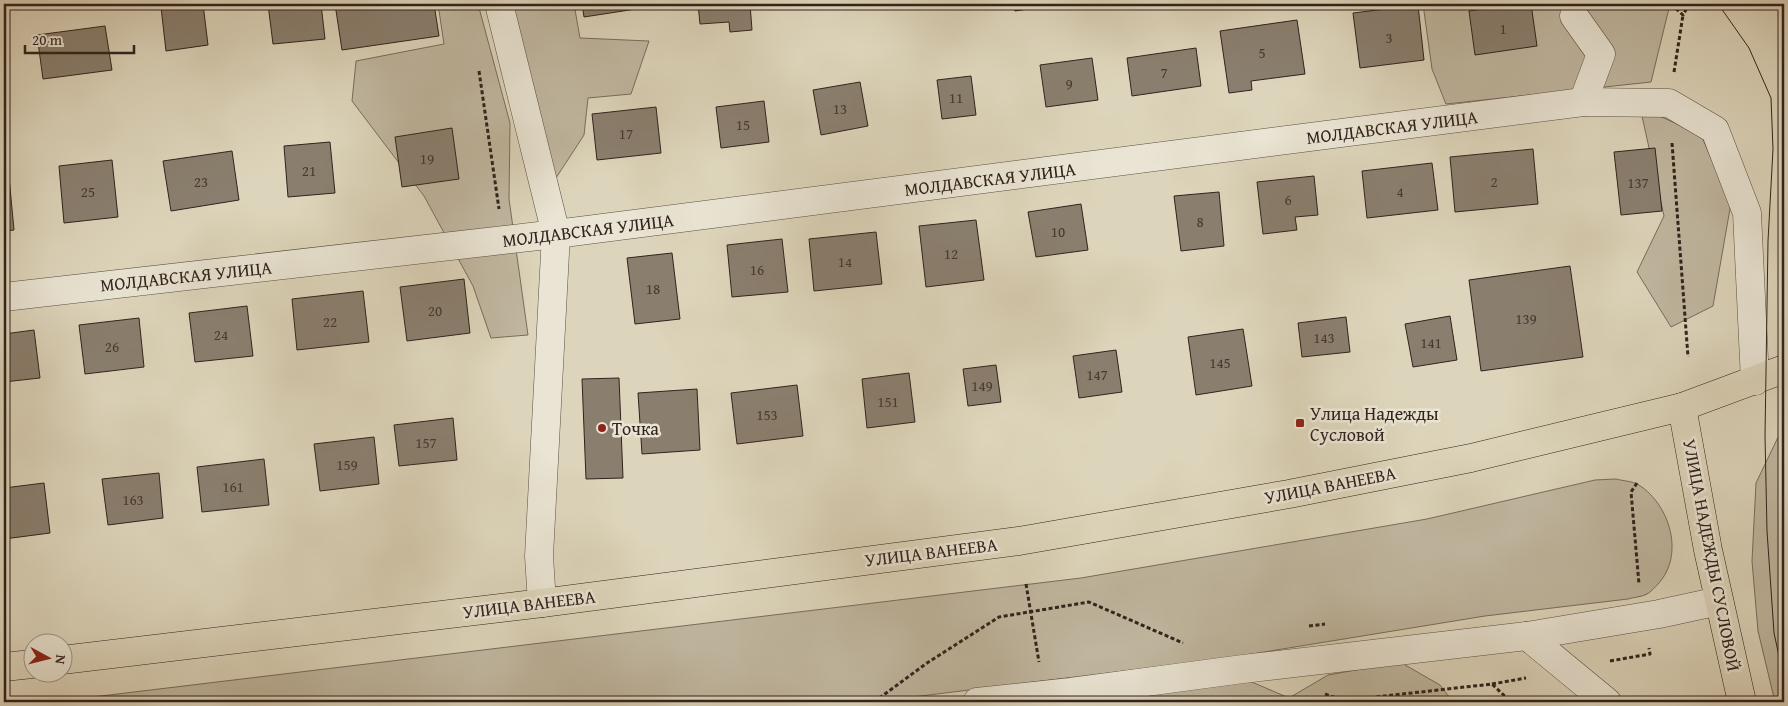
<svg xmlns="http://www.w3.org/2000/svg" width="1788" height="706" viewBox="0 0 1788 706" font-family="'Gentium Book Plus',serif">
	<style>
		.green { fill: #c0b7a0; stroke: #786c5e }
		.building { fill: #8a7f6f; stroke: #31221d }
		.lines { fill: none; stroke-linecap: round; stroke-linejoin: round }
		.minor-casing { stroke: #5c4f44; stroke-width: 29 }
		.major-casing { stroke: #31221d; stroke-width: 29 }
		.path { stroke: #31221d; stroke-width: 3; stroke-dasharray: 4 2.5; stroke-linecap: butt }
		.minor { stroke: #e9e4d3; stroke-width: 28 }
		.major { stroke: #ddd5bb; stroke-width: 28 }
		.tram { stroke: #31221d; stroke-width: 1 }
		.poi-dot { fill: #8f2418; stroke: #e9e4d3; stroke-width: 2 }
		.labels { text-anchor: middle; dominant-baseline: central; stroke-width: 5; stroke-linejoin: round; paint-order: stroke }
		.number-label { font-size: 15px; fill: #473932 }
		.street-label { font-size: 18px; fill: #31221d; stroke: #e9e4d3 }
		.poi-label { font-size: 18px; fill: #31221d; stroke: #e9e4d3; text-anchor: start }
	</style>
	<rect width="100%" height="100%" fill="#ddd5bb"/>
	<filter id="stains"><feTurbulence type="fractalNoise" baseFrequency=".004" numOctaves="4"/><feColorMatrix values="0 0 0 0 .2 0 0 0 0 .09 0 0 0 0 .02 0 0 0 .5 -.17"/></filter>
	<radialGradient id="worn" r=".72"><stop offset=".6" stop-color="#630" stop-opacity="0"/><stop offset="1" stop-color="#630" stop-opacity=".3"/></radialGradient>
	<g class="green">
		<path d="M438,4H478L510,123L509,199L528,335L491,338L473,286L424,196L352,101L356,61L444,44Z"/>
		<path d="M512,4H574L580,38L649,41L631,94L588,98L584,135L554,181Z"/>
		<path d="M1423,4H1670L1651,82L1446,104L1432,69Z"/>
		<path d="M1640,107L1701,135L1731,203L1713,306L1671,327L1637,272L1664,216Z"/>
		<path d="M1782,429L1784,435V702H1775L1758,631L1752,561L1756,483Z"/>
		<path d="M1616,479C1623,481 1633,481 1639,485C1670,505 1685,555 1658,584C1655,587 1651,592 1647,594C1642,597 1634,597 1628,599L1485,616L1221,659L872,702H51L1081,578L1427,519L1595,480Z"/>
		<path d="M1400,662L1440,685L1453,702H1105L1115,680L1217,667L1289,698L1328,675Z"/>
	</g>
	<g class="building">
		<path d="M188,4H203L208,45L166,51L161,7Z"/>
		<path d="M268,4H321L325,39L273,44Z"/>
		<path d="M335,4H434L439,36L342,50Z"/>
		<path d="M582,4H635L636,9L584,17Z"/>
		<path d="M698,4H750L752,30L730,32L729,22L700,24Z"/>
		<path d="M1014,4H1062L1015,11Z"/>
		<path d="M1516,4H1531L1537,46L1475,55L1469,11Z"/>
		<path d="M1418,5L1424,60L1360,68L1353,13Z"/>
		<path d="M1297,20L1305,74L1251,81L1252,90L1229,93L1220,31Z"/>
		<path d="M105,26L112,70L43,79L37,35Z"/>
		<path d="M1196,48L1201,86L1132,96L1127,58Z"/>
		<path d="M1092,58L1098,100L1046,107L1040,65Z"/>
		<path d="M971,76L976,115L942,119L937,80Z"/>
		<path d="M860,82L868,126L821,135L813,90Z"/>
		<path d="M764,101L769,142L721,148L716,107Z"/>
		<path d="M656,107L661,153L597,160L592,114Z"/>
		<path d="M452,128L459,179L402,187L395,137Z"/>
		<path d="M330,142L335,193L288,197L284,146Z"/>
		<path d="M1655,148L1662,211L1621,215L1614,152Z"/>
		<path d="M1533,149L1538,204L1455,212L1450,157Z"/>
		<path d="M232,151L239,200L171,211L163,161Z"/>
		<path d="M112,160L118,217L64,223L59,166Z"/>
		<path d="M1432,163L1438,210L1367,218L1362,171Z"/>
		<path d="M1314,176L1318,215L1295,217L1297,230L1263,234L1257,182Z"/>
		<path d="M9,177L14,230L4,231V178Z"/>
		<path d="M1219,192L1224,246L1181,251L1174,196Z"/>
		<path d="M1081,204L1088,250L1036,257L1028,212Z"/>
		<path d="M976,220L984,280L926,287L919,226Z"/>
		<path d="M876,232L882,284L814,291L809,239Z"/>
		<path d="M782,239L788,292L732,297L727,245Z"/>
		<path d="M672,253L680,319L635,324L627,258Z"/>
		<path d="M1570,266L1583,357L1481,371L1469,280Z"/>
		<path d="M464,279L470,333L407,341L400,287Z"/>
		<path d="M363,291L369,342L297,350L292,299Z"/>
		<path d="M247,306L253,356L195,362L189,313Z"/>
		<path d="M1450,316L1457,360L1413,367L1405,324Z"/>
		<path d="M1346,317L1350,352L1302,357L1298,323Z"/>
		<path d="M139,318L144,367L85,374L79,325Z"/>
		<path d="M1243,329L1252,386L1196,395L1188,337Z"/>
		<path d="M34,330L40,378L4,382V334Z"/>
		<path d="M1116,350L1122,392L1079,398L1073,356Z"/>
		<path d="M996,365L1001,402L968,406L963,369Z"/>
		<path d="M909,373L915,422L867,428L862,379Z"/>
		<path d="M619,378L623,478L586,479L582,379Z"/>
		<path d="M797,385L803,436L737,444L731,393Z"/>
		<path d="M697,389L700,450L642,454L638,393Z"/>
		<path d="M453,418L457,460L399,466L394,425Z"/>
		<path d="M374,437L379,484L320,491L314,444Z"/>
		<path d="M264,459L269,505L202,512L197,467Z"/>
		<path d="M159,473L163,518L108,525L102,479Z"/>
		<path d="M44,483L50,533L4,539V488Z"/>
	</g>
	<g class="lines">
		<defs>
			<g id="minor">
				<path d="M499,4L556,234L539,556L542,603"/>
				<path d="M1574,16L1601,54L1583,102"/>
				<path d="M4,297L556,234L1583,102L1669,103L1715,130L1747,213L1755,381"/>
				<path d="M1527,636L1607,702"/>
				<path d="M977,702L1071,692L1243,669L1527,636L1659,614L1719,601"/>
			</g>
			<g id="major">
				<path d="M1682,407L1708,550L1742,702"/>
				<path d="M62,660L542,603L1019,541L1289,494L1471,458L1682,407L1784,369"/>
				<path d="M4,667L32,664"/>
			</g>
		</defs>
		<use href="#minor" class="minor-casing"/>
		<use href="#major" class="major-casing"/>
		<g class="path">
			<path d="M1671,4L1683,15L1689,4"/>
			<path d="M479,71L499,209"/>
			<path d="M1674,72L1683,15"/>
			<path d="M1672,143L1688,357"/>
			<path d="M1637,483L1631,492L1639,584"/>
			<path d="M1026,584L1039,662"/>
			<path d="M1309,626L1325,624"/>
			<path d="M1610,661L1650,654L1649,648"/>
			<path d="M1492,684L1526,678"/>
			<path d="M1325,694L1345,701"/>
			<path d="M874,702L927,663L999,617L1089,602L1183,643"/>
			<path d="M1331,702L1492,684L1511,702"/>
		</g>
		<use href="#minor" class="minor"/>
		<use href="#major" class="major"/>
		<g class="tram">
			<path d="M1716,4L1721,8L1749,48L1771,98L1773,149L1768,241L1765,436L1767,531L1774,633L1784,679"/>
			<path d="M1784,201L1780,308V370L1784,500"/>
		</g>
	</g>
	<g class="poi-dot">
		<rect x="1295" y="418" width="10" height="10" rx="2.5"/>
		<circle cx="602" cy="428" r="5"/>
	</g>
	<g class="labels">
		<g class="number-label">
			<text x="1503" y="28">1</text>
			<text x="1389" y="37">3</text>
			<text x="1262" y="52">5</text>
			<text x="1164" y="72">7</text>
			<text x="1069" y="83">9</text>
			<text x="956" y="97">11</text>
			<text x="840" y="108">13</text>
			<text x="743" y="124">15</text>
			<text x="626" y="133">17</text>
			<text x="427" y="158">19</text>
			<text x="309" y="170">21</text>
			<text x="201" y="181">23</text>
			<text x="1494" y="181">2</text>
			<text x="1638" y="182">137</text>
			<text x="88" y="191">25</text>
			<text x="1400" y="191">4</text>
			<text x="1288" y="199">6</text>
			<text x="1200" y="221">8</text>
			<text x="1058" y="231">10</text>
			<text x="951" y="253">12</text>
			<text x="845" y="261">14</text>
			<text x="757" y="269">16</text>
			<text x="653" y="288">18</text>
			<text x="435" y="310">20</text>
			<text x="1526" y="318">139</text>
			<text x="330" y="321">22</text>
			<text x="221" y="334">24</text>
			<text x="1324" y="337">143</text>
			<text x="1431" y="342">141</text>
			<text x="112" y="346">26</text>
			<text x="1220" y="362">145</text>
			<text x="1097" y="374">147</text>
			<text x="982" y="385">149</text>
			<text x="888" y="401">151</text>
			<text x="767" y="414">153</text>
			<text x="426" y="442">157</text>
			<text x="347" y="464">159</text>
			<text x="233" y="486">161</text>
			<text x="133" y="499">163</text>
		</g>
		<g class="street-label">
			<text transform="translate(1392 127) rotate(-7)">МОЛДАВСКАЯ УЛИЦА</text>
			<text transform="translate(990 179) rotate(-7)">МОЛДАВСКАЯ УЛИЦА</text>
			<text transform="translate(588 230) rotate(-7)">МОЛДАВСКАЯ УЛИЦА</text>
			<text transform="translate(186 276) rotate(-6)">МОЛДАВСКАЯ УЛИЦА</text>
			<text transform="translate(1330 485) rotate(-11)">УЛИЦА ВАНЕЕВА</text>
			<text transform="translate(931 552) rotate(-7)">УЛИЦА ВАНЕЕВА</text>
			<text transform="translate(1712 555) rotate(79)">УЛИЦА НАДЕЖДЫ СУСЛОВОЙ</text>
			<text transform="translate(529 604) rotate(-7)">УЛИЦА ВАНЕЕВА</text>
		</g>
		<g class="poi-label">
			<text x="1310" y="413">Улица Надежды<tspan x="1310" dy="21">Сусловой</tspan></text>
			<text x="612" y="428">Точка</text>
		</g>
	</g>
	<rect width="1788" height="706" fill="none" stroke="#ddd5bb" stroke-width="20"/>
	<rect x="5" y="5" width="1778" height="696" fill="none" stroke="#31221d" stroke-width="2.5"/>
	<rect x="10" y="10" width="1768" height="686" fill="none" stroke="#31221d"/>
	<g transform="translate(48 658) rotate(97)"><circle r="24" fill="#e9e4d3" stroke="#9f968a"/>
	<path d="M0-4L9 19L0 12L-9 19Z" fill="#8f2418"/>
	<text y="-8" font-size="14" font-weight="bold" text-anchor="middle" fill="#31221d">N</text>
	</g>
	<path d="M25 45v8h109v-8" fill="none" stroke="#31221d" stroke-width="2.5"/>
	<text x="32" y="45" font-size="15" fill="#31221d" stroke="#e9e4d3" stroke-width="4" paint-order="stroke">20 m</text>
	<rect width="100%" height="100%" filter="url(#stains)"/>
	<rect width="100%" height="100%" fill="url(#worn)"/>
</svg>
